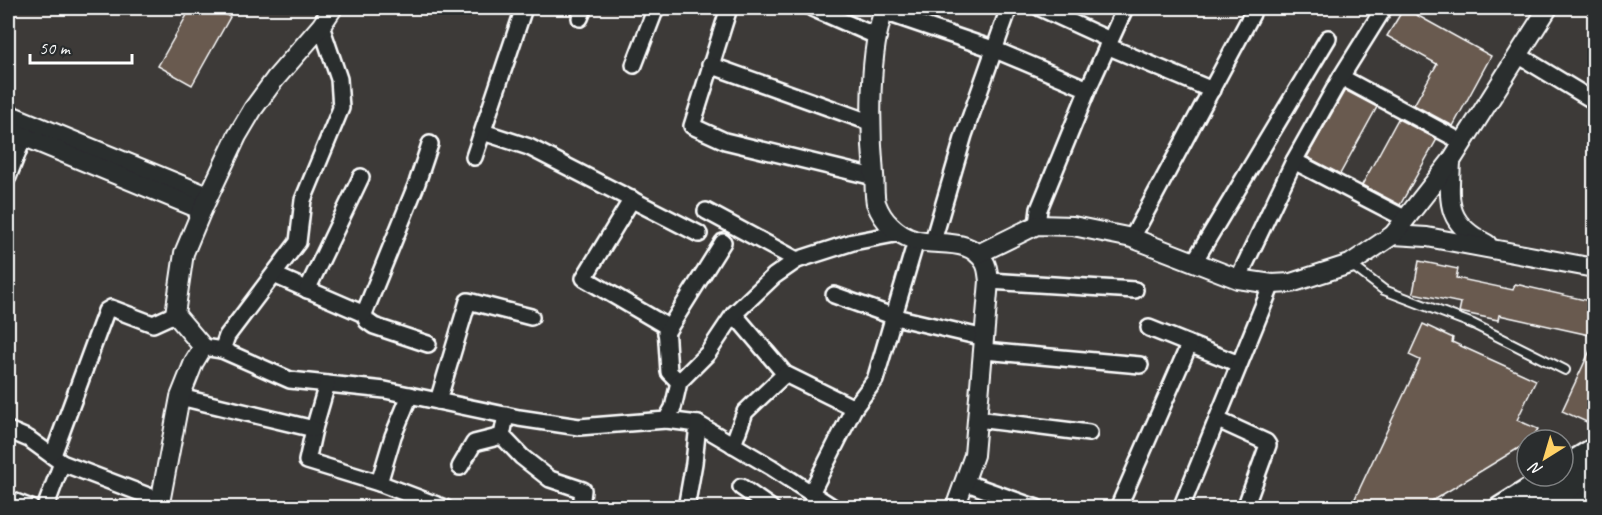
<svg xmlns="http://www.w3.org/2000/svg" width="1602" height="515" viewBox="0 0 1602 515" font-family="Caveat,sans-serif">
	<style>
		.building { fill: #695a50; stroke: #fff; stroke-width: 1.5 }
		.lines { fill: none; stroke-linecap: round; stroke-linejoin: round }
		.service-casing { stroke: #fff; stroke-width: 12 }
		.minor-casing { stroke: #fff; stroke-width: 20 }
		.tertiary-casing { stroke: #fff; stroke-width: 22 }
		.secondary-casing { stroke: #fff; stroke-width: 26 }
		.service { stroke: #2a2d2e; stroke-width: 8 }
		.minor { stroke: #2a2d2e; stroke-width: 15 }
		.tertiary { stroke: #2a2d2e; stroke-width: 18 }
		.secondary { stroke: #2a2d2e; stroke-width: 21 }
	</style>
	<rect width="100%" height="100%" fill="#3d3a38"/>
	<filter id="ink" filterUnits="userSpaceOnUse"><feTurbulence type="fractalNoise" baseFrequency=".0167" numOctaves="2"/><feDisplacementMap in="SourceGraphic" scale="12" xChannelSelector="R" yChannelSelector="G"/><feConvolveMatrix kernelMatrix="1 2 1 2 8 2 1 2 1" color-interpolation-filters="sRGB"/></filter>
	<g filter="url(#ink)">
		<g class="building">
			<path d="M191,8H213L230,17L192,85L158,66Z"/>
			<path d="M1404,8L1491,56L1453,126L1414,105L1437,64L1387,36Z"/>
			<path d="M1345,90L1377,107L1340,174L1307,157Z"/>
			<path d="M1398,119L1437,139L1400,205L1362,185Z"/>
			<path d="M1419,261L1458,269L1456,278L1513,290L1515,284L1594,302V336L1499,315L1498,320L1459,312L1461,303L1413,293Z"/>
			<path d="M1423,324L1453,338L1452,342L1536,380L1517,420L1538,429L1531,440H1527V443L1422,507H1351L1420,360L1409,355Z"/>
			<path d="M1594,342V416L1591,424L1562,411Z"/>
		</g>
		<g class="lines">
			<defs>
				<path id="service" d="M1350,264L1384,290L1473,324L1565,370"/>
				<g id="minor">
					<path d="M729,8L692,126L725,141L874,177"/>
					<path d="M812,8L876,36"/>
					<path d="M1040,8L1110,40"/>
					<path d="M884,12L993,49L1088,89"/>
					<path d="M580,18L584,8"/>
					<path d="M1107,46L1212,90"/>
					<path d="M1518,55L1594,101"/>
					<path d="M634,65L656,8"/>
					<path d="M710,65L872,123"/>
					<path d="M1341,77L1462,142"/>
					<path d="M483,132L529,147L699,234"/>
					<path d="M474,157L524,8"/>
					<path d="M1294,161L1406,219"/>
					<path d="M8,177L24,136"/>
					<path d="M632,199L584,278L666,326L669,372L679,382"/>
					<path d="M706,211L797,260"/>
					<path d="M1037,225L1039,209L1088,89L1125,8"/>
					<path d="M1132,238L1252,14"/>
					<path d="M933,241L964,135L1009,8"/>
					<path d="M1194,262L1328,38"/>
					<path d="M274,275L364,314L367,321L374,326L428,344"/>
					<path d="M1238,279L1294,161L1341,77L1384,8"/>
					<path d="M989,281L1135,290"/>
					<path d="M307,290L361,177"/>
					<path d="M834,295L895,317L985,338"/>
					<path d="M364,314L417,183L430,144"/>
					<path d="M734,314L785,374L854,408"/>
					<path d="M1149,328L1239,364"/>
					<path d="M666,333L723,242"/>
					<path d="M203,347L222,350L290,380L385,390L519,418L579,427L666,420L673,408L679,382L708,353L734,314L774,276L797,260L853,242L900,233"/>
					<path d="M222,350L227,336L298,242L303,200L341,108L339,79L321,26"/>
					<path d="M984,351L1140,365"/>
					<path d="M327,384L314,429L307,461L379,483L445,508"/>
					<path d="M180,397L314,429"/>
					<path d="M438,401L468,301L531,317"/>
					<path d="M506,415L502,436L522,457L550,479L583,490L581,508"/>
					<path d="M977,419L1089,433"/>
					<path d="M666,420L698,424L771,467L834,508"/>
					<path d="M1218,420L1266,442L1268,445L1245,508"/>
					<path d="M8,430L29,439L62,463L159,500"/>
					<path d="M733,445L745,412L785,374"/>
					<path d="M53,455L106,311L111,308L153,324L175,314"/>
					<path d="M460,467L474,443L502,436"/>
					<path d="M964,482L1037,508"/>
					<path d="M379,483L393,436L410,395"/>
					<path d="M741,487L771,508"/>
					<path d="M811,493L854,408L875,380L916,241"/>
					<path d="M8,499L31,508"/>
					<path d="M45,508L62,463"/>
					<path d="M686,508L694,463L698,424"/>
					<path d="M1118,508L1189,345"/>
					<path d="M1181,508L1272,284"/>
				</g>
				<g id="tertiary">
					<path d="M885,8C868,50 870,130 874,175C875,184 874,194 876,203C879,211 884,220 891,226C897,232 905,237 914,240C938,247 970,236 985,263C988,268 988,275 989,281L974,455L955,508"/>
					<path d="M8,114L208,196"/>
					<path d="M8,130L202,210"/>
					<path d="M1451,162C1449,202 1445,223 1487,244"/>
					<path d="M1393,235L1427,237L1594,268"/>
					<path d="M978,254L1037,225L1073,226L1132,238L1238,279L1272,284L1291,283L1350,264L1393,235L1451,161L1548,8"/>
					<path d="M159,508L180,397L194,362L203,347L175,314L184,253L202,210L237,136L253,109L275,79L321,26L333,8"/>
					<path d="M1570,508L1594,490"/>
				</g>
				<g id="secondary">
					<path d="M1563,468L1594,449"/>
					<path d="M1500,508L1551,476"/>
					<path d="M1536,508L1594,472"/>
				</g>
			</defs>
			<use href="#service" class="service-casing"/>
			<use href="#minor" class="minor-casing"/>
			<use href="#tertiary" class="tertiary-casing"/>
			<use href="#secondary" class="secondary-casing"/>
			<use href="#service" class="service"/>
			<use href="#minor" class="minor"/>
			<use href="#tertiary" class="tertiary"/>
			<use href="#secondary" class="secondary"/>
		</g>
	</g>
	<rect width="1602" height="515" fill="none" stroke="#2a2d2e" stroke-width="30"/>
	<rect x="15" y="15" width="1572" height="485" fill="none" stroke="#fff" stroke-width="2" filter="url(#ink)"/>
	<g transform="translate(1545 458) rotate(217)"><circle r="28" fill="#2a2d2e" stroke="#7f8182" stroke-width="1.5"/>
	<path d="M0-4.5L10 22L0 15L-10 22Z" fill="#ffd166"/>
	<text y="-9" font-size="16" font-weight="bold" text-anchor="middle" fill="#ffffff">N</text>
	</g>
	<path d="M30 54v9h102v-9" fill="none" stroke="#ffffff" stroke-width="3"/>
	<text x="39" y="54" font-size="18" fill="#ffffff" stroke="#2a2d2e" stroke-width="4.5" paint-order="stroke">50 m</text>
</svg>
